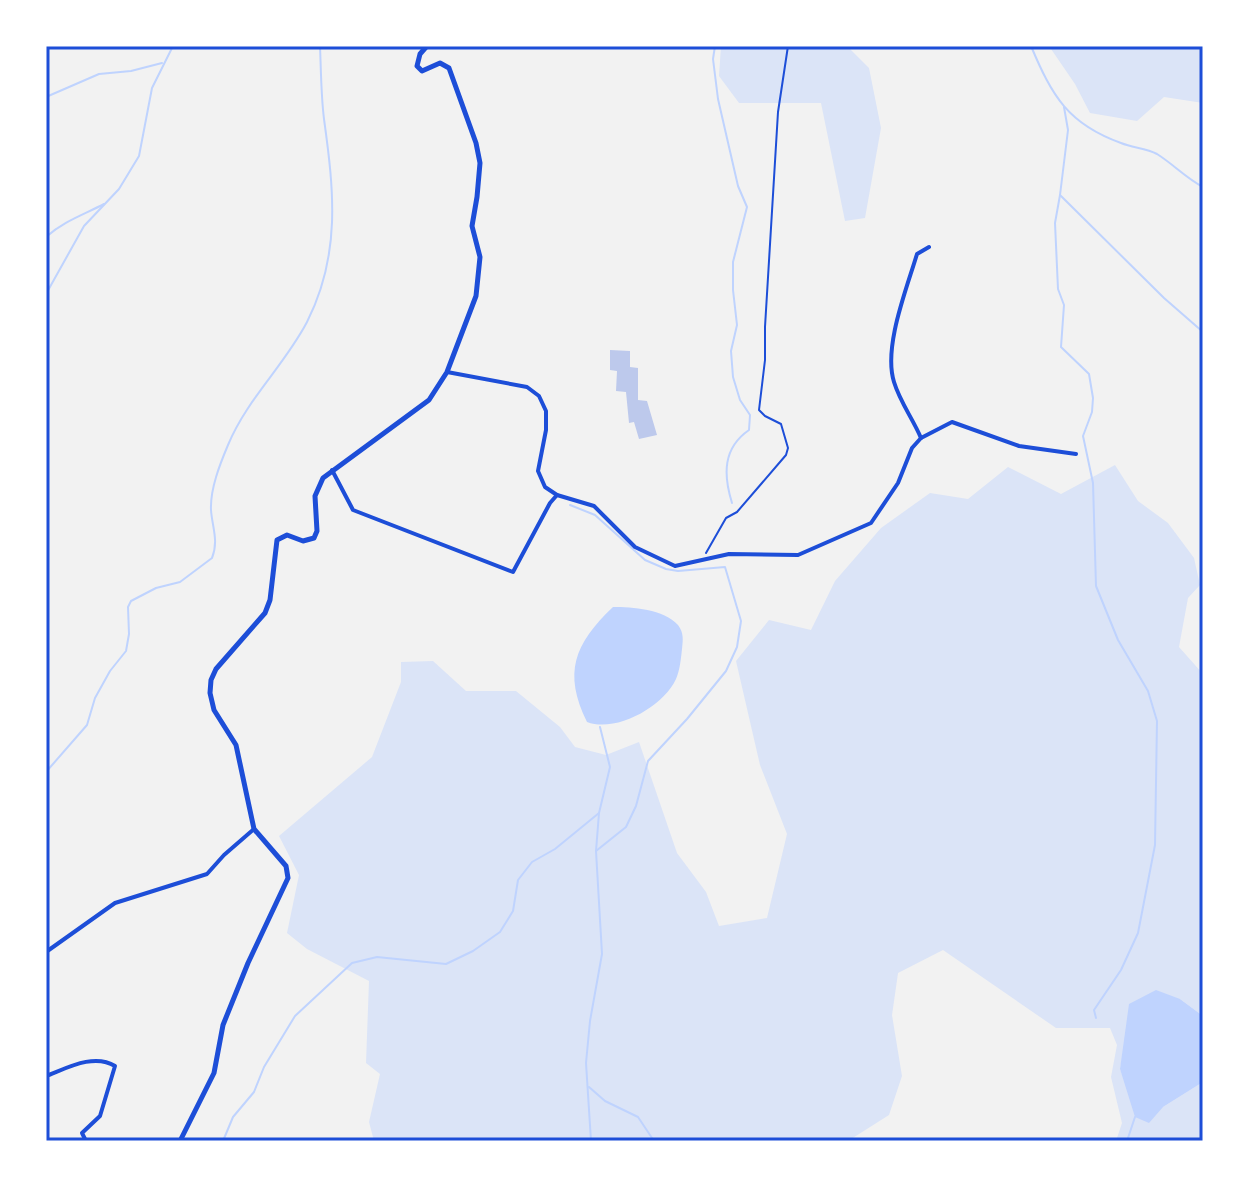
<svg xmlns="http://www.w3.org/2000/svg" width="1249" height="1187" viewBox="0 0 1249 1187" font-family="Bitter,serif">
	<style>
		.green { fill: #dbe4f7 }
		.water { fill: #bfd3fe }
		.lines { fill: none; stroke-linecap: round; stroke-linejoin: round }
		.stream { stroke: #bfd3fe; stroke-width: 2 }
		.building { fill: #bdc9ec }
		.path { stroke: #1d4ed8; stroke-width: 2 }
		.minor { stroke: #1d4ed8; stroke-width: 4 }
		.tertiary { stroke: #1d4ed8; stroke-width: 5 }
		.neatline { fill: none; stroke: #1d4ed8; stroke-width: 3 }
	</style>
	<rect width="100%" height="100%" fill="#f2f2f2"/>
	<g class="green">
		<path d="M721,46H847L869,68L881,128L865,218L845,221L821,103H739L719,76Z"/>
		<path d="M1049,46H1203V103L1164,97L1137,121L1090,113L1075,84Z"/>
		<path d="M1115,465L1138,501L1168,523L1194,558L1200,585L1188,598L1179,647L1203,674V1016L1180,999L1125,1045L1120,1069L1127,1087L1163,1107L1203,1082V1141H1116L1122,1123L1111,1077L1117,1045L1110,1028H1056L943,950L898,973L892,1015L902,1076L889,1115L848,1141H374L369,1122L380,1074L366,1063L369,981L307,949L287,933L299,875L279,836L372,757L401,682V662L433,661L466,691H516L560,727L575,747L606,755L639,742L677,853L706,892L719,926L767,918L787,834L760,765L736,661L769,620L811,630L835,581L881,528L930,493L968,499L1008,467L1061,494Z"/>
	</g>
	<g class="water">
		<path d="M613,607C632,607 664,609 678,625C684,633 683,640 682,649C681,658 680,670 676,679C663,707 616,733 587,722C563,673 574,644 613,607Z"/>
		<path d="M1156,990L1180,999L1203,1016V1082L1163,1107L1149,1123L1135,1117L1120,1069L1129,1004Z"/>
	</g>
	<g class="lines">
		<g class="stream">
			<path d="M715,46L713,59L718,99L738,186L747,207L733,262V290L737,325L731,351L733,377L740,400L750,415L749,430C723,448 723,474 732,503"/>
			<path d="M1031,46C1052,96 1068,124 1121,143C1133,148 1146,148 1157,154C1173,164 1186,178 1203,187"/>
			<path d="M46,97L99,74L131,71L162,63"/>
			<path d="M1064,107L1068,130L1060,195L1164,298L1203,332"/>
			<path d="M1060,195L1055,223L1058,289L1064,305L1061,347L1089,374L1093,398L1092,412L1083,436L1093,483L1096,586L1118,640L1148,691L1157,721L1155,845L1138,933L1121,970L1094,1010L1096,1018"/>
			<path d="M46,237C64,221 83,215 104,204"/>
			<path d="M46,294L84,226L119,189L139,156L152,88L173,46"/>
			<path d="M570,505L595,515L645,560L666,569L678,571L725,567L741,621L737,647L726,671L687,719L648,761L636,806L626,827L596,851"/>
			<path d="M46,772L87,725L95,698L110,671L126,651L129,634L128,607L131,601L156,588L180,582L212,558C219,541 212,526 211,510C210,489 220,464 228,445C247,399 284,366 307,322C341,255 334,191 324,119C321,95 321,70 320,46"/>
			<path d="M589,1087L605,1101L638,1117L654,1141"/>
			<path d="M223,1141L233,1117L254,1092L264,1067L295,1016L352,963L377,957L446,964L473,951L500,932L513,911L518,880L532,862L555,849L599,813"/>
			<path d="M591,1141L586,1063L590,1021L602,954L596,851L599,813L610,767L600,727"/>
			<path d="M1127,1141L1135,1117"/>
		</g>
	</g>
	<path class="building" d="M610,350L630,351V367L638,368V400L647,401L657,435L639,439L634,422L629,423L626,392L616,391L617,371L610,370Z"/>
	<g class="lines">
		<path class="path" d="M706,553L726,518L737,512L786,455L788,448L781,424L765,416L759,410L765,360V327L778,112L788,46"/>
		<g class="minor">
			<path d="M447,372L527,387L539,396L546,411V430L538,471L545,487L557,495L594,506L635,547L675,566L729,554L798,555L871,523L898,483L912,448L921,438L952,422L1019,446L1076,454"/>
			<path d="M921,438C913,419 900,402 894,382C883,347 907,288 917,254L929,247"/>
			<path d="M332,470L353,510L513,572L550,503L557,495"/>
			<path d="M46,952L115,903L207,874L224,855L254,829"/>
			<path d="M46,1076C67,1068 94,1053 115,1066L100,1116L82,1133L86,1141"/>
		</g>
		<path class="tertiary" d="M180,1141L214,1073L223,1025L248,963L288,878L286,866L254,829L236,745L214,710L210,693L211,680L216,669L265,613L270,600L277,540L287,535L303,541L314,538L317,531L315,496L323,478L429,400L447,372L476,296L480,257L472,226L477,197L480,163L476,143L449,68L440,63L422,71L417,66L420,54L427,46"/>
	</g>
	<rect width="1249" height="1187" fill="none" stroke="#ffffff" stroke-width="96"/>
	<rect x="48" y="48" width="1153" height="1091" class="neatline"/>
</svg>
